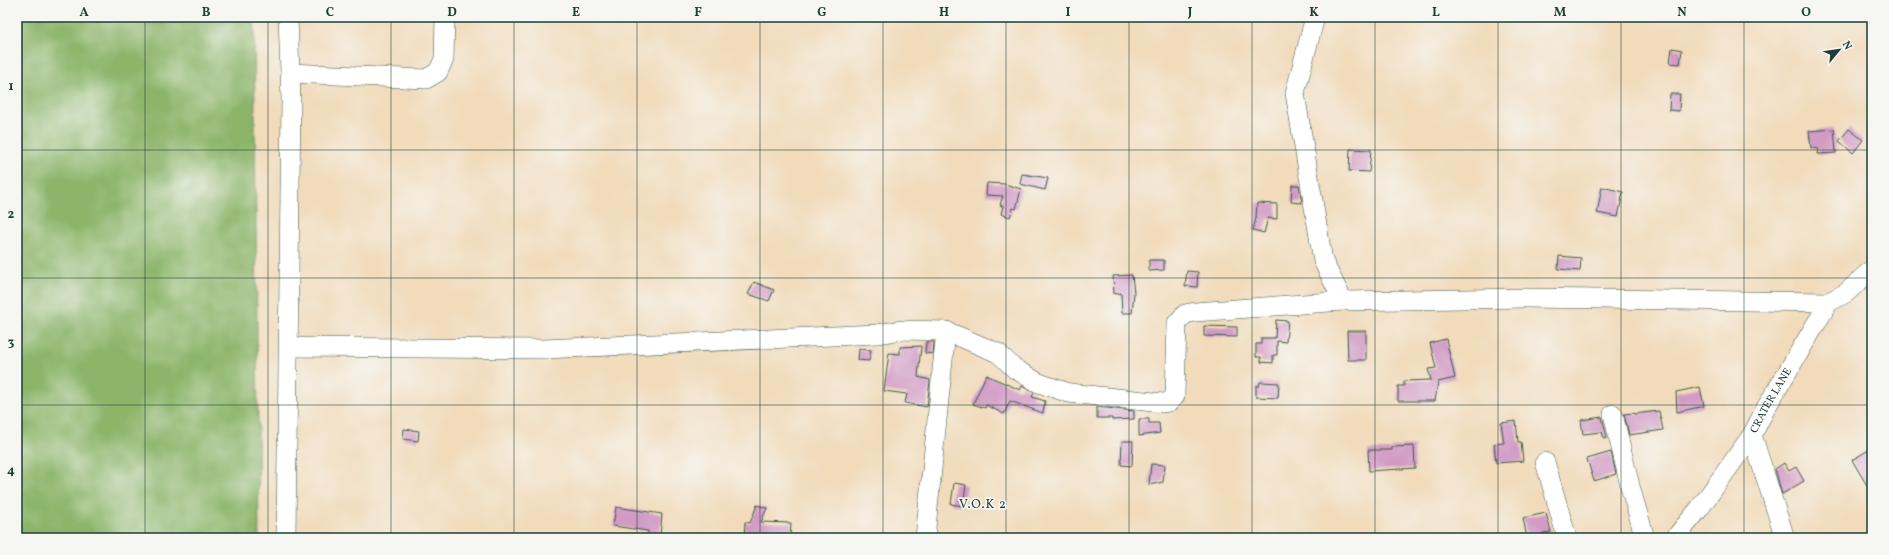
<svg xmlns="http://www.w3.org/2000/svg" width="1889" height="555" viewBox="0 0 1889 555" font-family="Vollkorn,serif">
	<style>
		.forest { fill: #8cb56b; stroke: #567950 }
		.building { fill: #d19bc6 }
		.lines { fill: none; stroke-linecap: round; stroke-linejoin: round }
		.minor-casing { stroke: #3e5548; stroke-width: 20 }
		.minor { stroke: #fff; stroke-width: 19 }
		.grid { fill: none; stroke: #1f3d34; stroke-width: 1; stroke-opacity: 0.55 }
		.labels { text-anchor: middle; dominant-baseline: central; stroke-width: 3.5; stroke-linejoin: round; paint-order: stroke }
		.street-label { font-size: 11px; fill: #1f3d34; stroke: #f6f6f2 }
		.quarter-label { font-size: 13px; letter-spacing: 1px; fill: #1f3d34; stroke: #f6f6f2 }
		.neatline { fill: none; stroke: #1f3d34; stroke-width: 1.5 }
		.grid-label { font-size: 13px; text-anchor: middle; font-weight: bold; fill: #1f3d34 }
	</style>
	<rect width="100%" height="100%" fill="#f6f6f2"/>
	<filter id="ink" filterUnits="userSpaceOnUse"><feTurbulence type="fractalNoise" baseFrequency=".025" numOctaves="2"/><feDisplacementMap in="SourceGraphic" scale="8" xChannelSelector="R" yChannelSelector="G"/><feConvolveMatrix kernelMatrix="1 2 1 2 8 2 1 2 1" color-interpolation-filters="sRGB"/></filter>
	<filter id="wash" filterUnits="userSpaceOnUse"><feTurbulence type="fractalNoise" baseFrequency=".012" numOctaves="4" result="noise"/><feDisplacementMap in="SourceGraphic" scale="16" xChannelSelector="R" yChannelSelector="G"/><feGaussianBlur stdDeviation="0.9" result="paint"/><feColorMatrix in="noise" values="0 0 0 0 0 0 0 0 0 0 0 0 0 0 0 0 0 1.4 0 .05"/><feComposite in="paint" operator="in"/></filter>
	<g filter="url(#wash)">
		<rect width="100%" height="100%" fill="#f1dbbb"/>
		<path class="forest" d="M17,17H254L259,538H17Z"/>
		<g id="blocks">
			<g class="building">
				<path d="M1672,48L1682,50L1680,64L1670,63Z"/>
				<path d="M1670,94H1680L1679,111L1669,110Z"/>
				<path d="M1834,129L1836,153L1818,154L1819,149L1811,148L1809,131Z"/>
				<path d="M1849,129L1863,140L1853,153L1839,141Z"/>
				<path d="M1350,149L1371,150L1369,172L1349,171Z"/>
				<path d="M1022,174L1048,178L1045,190L1020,184Z"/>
				<path d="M987,183L1005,184L1021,189L1016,209L1013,208L1010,217L1001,214L1003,206L1000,205L1003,196L986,195Z"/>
				<path d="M1292,185H1299L1302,203L1291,202Z"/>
				<path d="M1602,187L1623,192L1618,217L1597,213Z"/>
				<path d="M1257,203L1277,204V219L1268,218L1264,233L1253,230L1256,218Z"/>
				<path d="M1559,256L1581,258L1580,271L1558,269Z"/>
				<path d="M1149,260H1164V270L1149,271Z"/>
				<path d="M1187,271L1198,272L1197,287L1185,286Z"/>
				<path d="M1132,275L1134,293L1132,313H1122L1121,293L1114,294L1113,276Z"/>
				<path d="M754,282L774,290L769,301L748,294Z"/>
				<path d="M1276,320L1288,321L1286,342L1277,341V355H1273V363L1261,362V357H1256V344H1261V338H1275Z"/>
				<path d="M1204,326L1237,327V337L1204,336Z"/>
				<path d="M1347,331H1366V360H1348Z"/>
				<path d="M1446,339L1455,378L1438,382L1435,401H1398V386H1404V381L1431,380L1428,369L1436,368L1430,343Z"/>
				<path d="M926,342H934L933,354L925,353Z"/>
				<path d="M921,346L918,377L930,380L927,407L905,403L907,394L884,391L889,353L900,354V347Z"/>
				<path d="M859,349L871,350L869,361L858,360Z"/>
				<path d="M986,375L1020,390L1022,386L1034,393L1032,397L1045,401L1043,413L1010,401L1004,414L986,405L985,408L973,404Z"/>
				<path d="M1260,382L1279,383L1278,398L1256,397V386H1259Z"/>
				<path d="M1700,387L1704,406L1677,412L1676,392Z"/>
				<path d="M1097,407L1134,411V419L1112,420V418H1097Z"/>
				<path d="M1659,411L1663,430L1629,435L1624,414L1634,413V414Z"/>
				<path d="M1602,417L1607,438L1604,439L1602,432L1583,434L1581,420Z"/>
				<path d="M1139,419H1149V423H1159L1160,433L1139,436Z"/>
				<path d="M1516,421L1518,442H1521L1523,461L1496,463L1494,444L1504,443L1501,423Z"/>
				<path d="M404,429L419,431L418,441L403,439Z"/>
				<path d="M1122,441H1133L1132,466L1121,465Z"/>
				<path d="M1414,446L1415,468L1369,471L1368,450H1392V447Z"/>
				<path d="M1872,448V494L1852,460Z"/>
				<path d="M1611,452L1616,474L1594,481L1587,459Z"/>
				<path d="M1784,463L1789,471L1796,467L1804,481L1782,494L1775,469Z"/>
				<path d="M1151,464L1165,465L1163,482L1149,485Z"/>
				<path d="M954,483L966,485L963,506L951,504Z"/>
				<path d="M757,505L767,508L761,522L791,523L790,538H744L745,522L750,523Z"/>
				<path d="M616,507L662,514L660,538H648V531L613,526Z"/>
				<path d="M1546,513L1551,532L1543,533L1544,538H1527L1523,518Z"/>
			</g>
		</g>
	</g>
	<g filter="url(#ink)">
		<use href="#blocks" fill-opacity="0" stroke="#3e5548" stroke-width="1"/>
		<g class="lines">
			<defs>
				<g id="minor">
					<path d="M1315,17L1295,93L1323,261L1343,301"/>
					<path d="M290,73L426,79L438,72L444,59L445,17"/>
					<path d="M289,347L544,349L877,334L903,330L946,331L998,353L1015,369L1039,383L1069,393L1163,403L1169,402L1175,396L1177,323L1185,314L1195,312L1343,301L1525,298L1829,302"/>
					<path d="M1613,414L1631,490L1645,538"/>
					<path d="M1752,435L1785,538"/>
					<path d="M1545,462L1567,538"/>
					<path d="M286,538L291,100L288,17"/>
					<path d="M925,538L946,331"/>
					<path id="s1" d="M1675,538L1699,509L1752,435L1767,406L1829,302L1846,293L1872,269"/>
				</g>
			</defs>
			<use href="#minor" class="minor-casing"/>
			<use href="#minor" class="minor"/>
		</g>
	</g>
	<path class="grid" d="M145,17V538M268,17V538M391,17V538M514,17V538M637,17V538M760,17V538M883,17V538M1006,17V538M1129,17V538M1252,17V538M1375,17V538M1498,17V538M1621,17V538M1744,17V538M17,150H1872M17,278H1872M17,405H1872"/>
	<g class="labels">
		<g class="street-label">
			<text stroke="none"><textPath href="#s1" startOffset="168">CRATER LANE</textPath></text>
		</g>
		<g class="quarter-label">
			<text x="983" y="505">V.O.K 2</text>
		</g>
	</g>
	<rect width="1889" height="555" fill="none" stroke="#f6f6f2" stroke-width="44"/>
	<g transform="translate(1839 50) rotate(61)" stroke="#f6f6f2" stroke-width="3" paint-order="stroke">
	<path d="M0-3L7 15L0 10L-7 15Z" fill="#1f3d34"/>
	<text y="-6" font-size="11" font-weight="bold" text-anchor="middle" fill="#1f3d34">N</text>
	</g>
	<rect x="22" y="22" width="1845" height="511" class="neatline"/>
	<g class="grid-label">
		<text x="84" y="16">A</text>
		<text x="206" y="16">B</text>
		<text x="330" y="16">C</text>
		<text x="452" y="16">D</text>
		<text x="576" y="16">E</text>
		<text x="698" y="16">F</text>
		<text x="822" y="16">G</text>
		<text x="944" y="16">H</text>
		<text x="1068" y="16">I</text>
		<text x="1190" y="16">J</text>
		<text x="1314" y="16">K</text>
		<text x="1436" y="16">L</text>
		<text x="1560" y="16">M</text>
		<text x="1682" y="16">N</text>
		<text x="1806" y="16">O</text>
		<text x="11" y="90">1</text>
		<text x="11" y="218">2</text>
		<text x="11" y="346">3</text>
		<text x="11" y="474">4</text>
	</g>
</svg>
